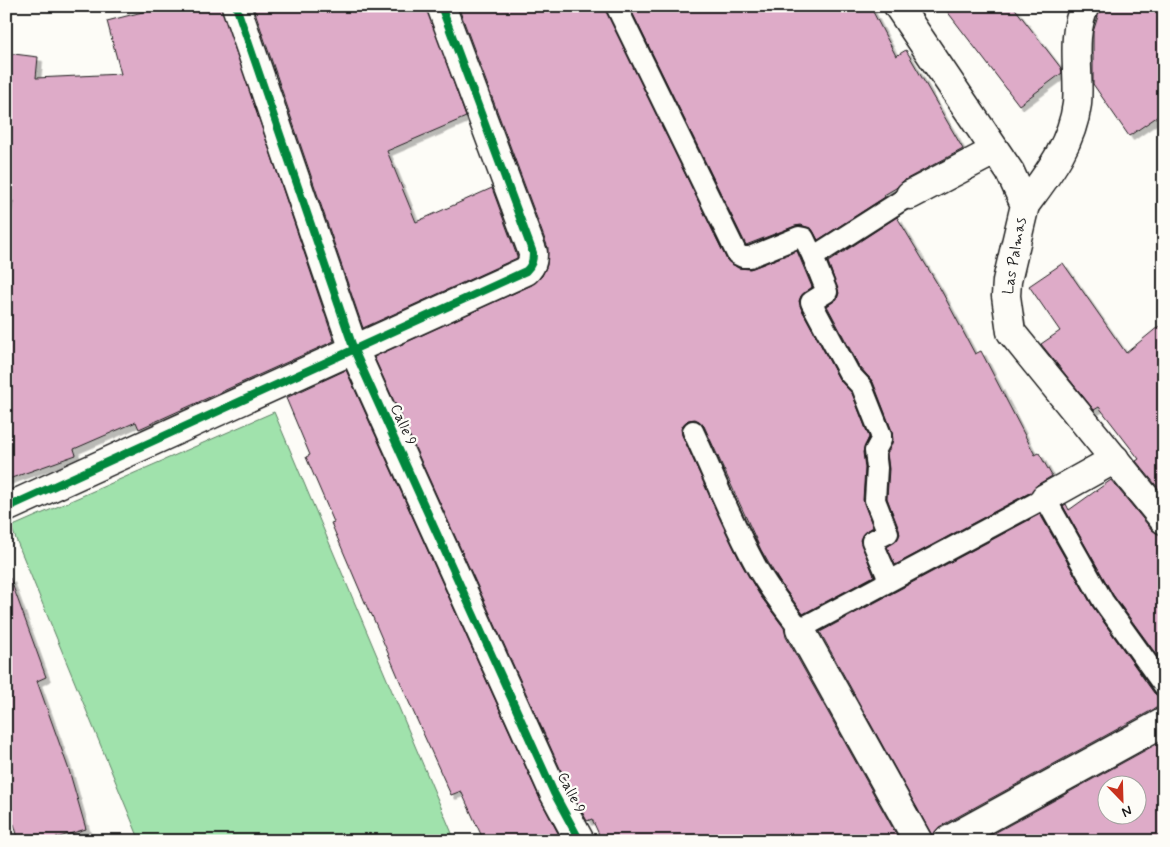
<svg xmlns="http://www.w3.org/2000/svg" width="1170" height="847" viewBox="0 0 1170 847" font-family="Mynerve,sans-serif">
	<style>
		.pitch { fill: #a0e2ac; stroke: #5e7f64 }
		.building { fill: #deabc8; stroke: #1c1c1c; fill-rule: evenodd; filter: url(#shadow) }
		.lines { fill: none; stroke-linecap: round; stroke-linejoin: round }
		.lane-casing { stroke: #1c1c1c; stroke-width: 24 }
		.street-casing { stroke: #1c1c1c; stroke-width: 31 }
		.lane { stroke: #fdfcf7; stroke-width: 20 }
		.street { stroke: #fdfcf7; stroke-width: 28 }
		.cycleway-casing { stroke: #fdfcf7; stroke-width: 11 }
		.cycleway { stroke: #00873e; stroke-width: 8 }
		.labels { text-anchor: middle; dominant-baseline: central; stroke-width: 4.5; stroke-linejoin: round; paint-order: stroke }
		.street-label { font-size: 15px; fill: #1c1c1c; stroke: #fdfcf7 }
	</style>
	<defs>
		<filter id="shadow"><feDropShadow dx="4.5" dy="4.5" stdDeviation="0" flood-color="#0004"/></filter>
	</defs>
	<rect width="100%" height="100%" fill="#fdfcf7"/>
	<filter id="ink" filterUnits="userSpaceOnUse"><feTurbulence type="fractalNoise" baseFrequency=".02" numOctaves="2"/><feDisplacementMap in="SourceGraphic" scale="10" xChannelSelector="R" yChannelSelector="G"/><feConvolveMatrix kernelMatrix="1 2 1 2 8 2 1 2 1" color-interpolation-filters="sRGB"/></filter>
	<g filter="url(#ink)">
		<path class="pitch" d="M274,412L454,838L447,841H140L11,527Z"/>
		<g class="building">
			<path d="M166,6H221L334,341L139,429L136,422L74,449L76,455L6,480V257L13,201L6,200V53L38,57L36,78L121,74L107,21Z"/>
			<path d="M253,6H426L466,117L387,151L416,222L492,188L517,256V258L363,328Z"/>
			<path d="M458,6H604L727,260L738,268L750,269L797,251L812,287L801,296L799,301L801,308L839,379L852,393L869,437L863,452L865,468L863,500L873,527L863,534L860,540L874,576L803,614L779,581L761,550L704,426L699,421L695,419L688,420L683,425L681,429L682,435L740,561L759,594L784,628L786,637L900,841H602L592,819L587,821L568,786L374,357L532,285L542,276L547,265L548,248Z"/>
			<path d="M629,6H870L896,56L906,50L963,149L903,181L896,188L884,195L885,197L818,240L812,229L801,225L795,226L746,245Z"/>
			<path d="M943,6H1013L1061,68L1062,73L1019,105Z"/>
			<path d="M1109,6H1164V112L1129,136L1093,84V32L1099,13Z"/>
			<path d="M897,217L941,290L975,354L981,351L1035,455L1039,453L1052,476L1037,485L1031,492L895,565L887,547L897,540L900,534L887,498L889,469L887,453L893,440L892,431L873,382L859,366L827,306L837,299L839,293L828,262Z"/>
			<path d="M1063,263L1126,353L1164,322V495L1136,461L1139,459L1099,407L1094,410L1041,344L1060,331L1029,286Z"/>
			<path d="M346,370L540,799L559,835L546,841H484L461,791L451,795L408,700L371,613L370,614L331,523L334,522L306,457L310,455L286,398Z"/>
			<path d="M1111,480L1152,530L1158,534L1164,535V665L1113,595L1063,506L1066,504L1069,510Z"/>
			<path d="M1040,514L1093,607L1154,693L1159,697L1164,698V706L1156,708L939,827L934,833L933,837L820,632Z"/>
			<path d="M10,578L46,677L37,681L69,770L86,829L46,841H19L14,824L6,826V579Z"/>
			<path d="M1164,740V841H980ZM1108,784H1138V814H1108Z"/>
		</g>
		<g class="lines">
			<defs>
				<g id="lane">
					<path d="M616,6L737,254L743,257H750L799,237L804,238L813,257"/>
					<path d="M693,431C715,478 734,528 760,573C772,593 786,611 800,629L1045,498L1103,601L1164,686"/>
					<path d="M889,580L872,541L888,533L875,500L877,468L875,451L881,440V435L862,387L849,373L811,302L827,292L813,257L910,195"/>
				</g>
				<g id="street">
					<path d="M236,6L354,350L554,793L580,841"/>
					<path d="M898,6L1010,172L1025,205L1007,281L1006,296L1011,332L1164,520"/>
					<path d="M910,195L994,151"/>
					<path d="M1025,205C1048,174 1072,144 1077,104C1080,72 1070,37 1085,6"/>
					<path d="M1045,498L1115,459"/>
					<path d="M6,508L526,271C532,265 533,261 533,253L441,6"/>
					<path d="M800,629L918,841"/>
					<path d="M947,841L1164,722"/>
				</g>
			</defs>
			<use href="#lane" class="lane-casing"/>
			<use href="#street" class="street-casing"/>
			<use href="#lane" class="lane"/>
			<use href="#street" class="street"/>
			<defs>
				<g id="cycleway">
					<path d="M236,6L354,350L554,793L580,841"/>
					<path d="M6,508L526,271C532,265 533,261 533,253L441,6"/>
				</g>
			</defs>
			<use href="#cycleway" class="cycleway-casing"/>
			<use href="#cycleway" class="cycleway"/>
		</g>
	</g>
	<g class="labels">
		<g class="street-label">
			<text transform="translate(1015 256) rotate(-80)">Las Palmas</text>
			<text transform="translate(403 425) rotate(66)">Calle 9</text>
			<text transform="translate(571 793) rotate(63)">Calle 9</text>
		</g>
	</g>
	<rect width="1170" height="847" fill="none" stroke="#fdfcf7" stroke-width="25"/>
	<rect x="12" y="12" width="1145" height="822" fill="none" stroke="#1c1c1c" stroke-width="2" filter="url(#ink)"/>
	<g transform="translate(1122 800) rotate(157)"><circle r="24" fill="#fdfcf7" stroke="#a3a29f"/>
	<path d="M0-4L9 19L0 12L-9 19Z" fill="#c8321e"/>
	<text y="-8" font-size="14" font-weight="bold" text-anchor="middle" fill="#1c1c1c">N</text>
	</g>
</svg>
